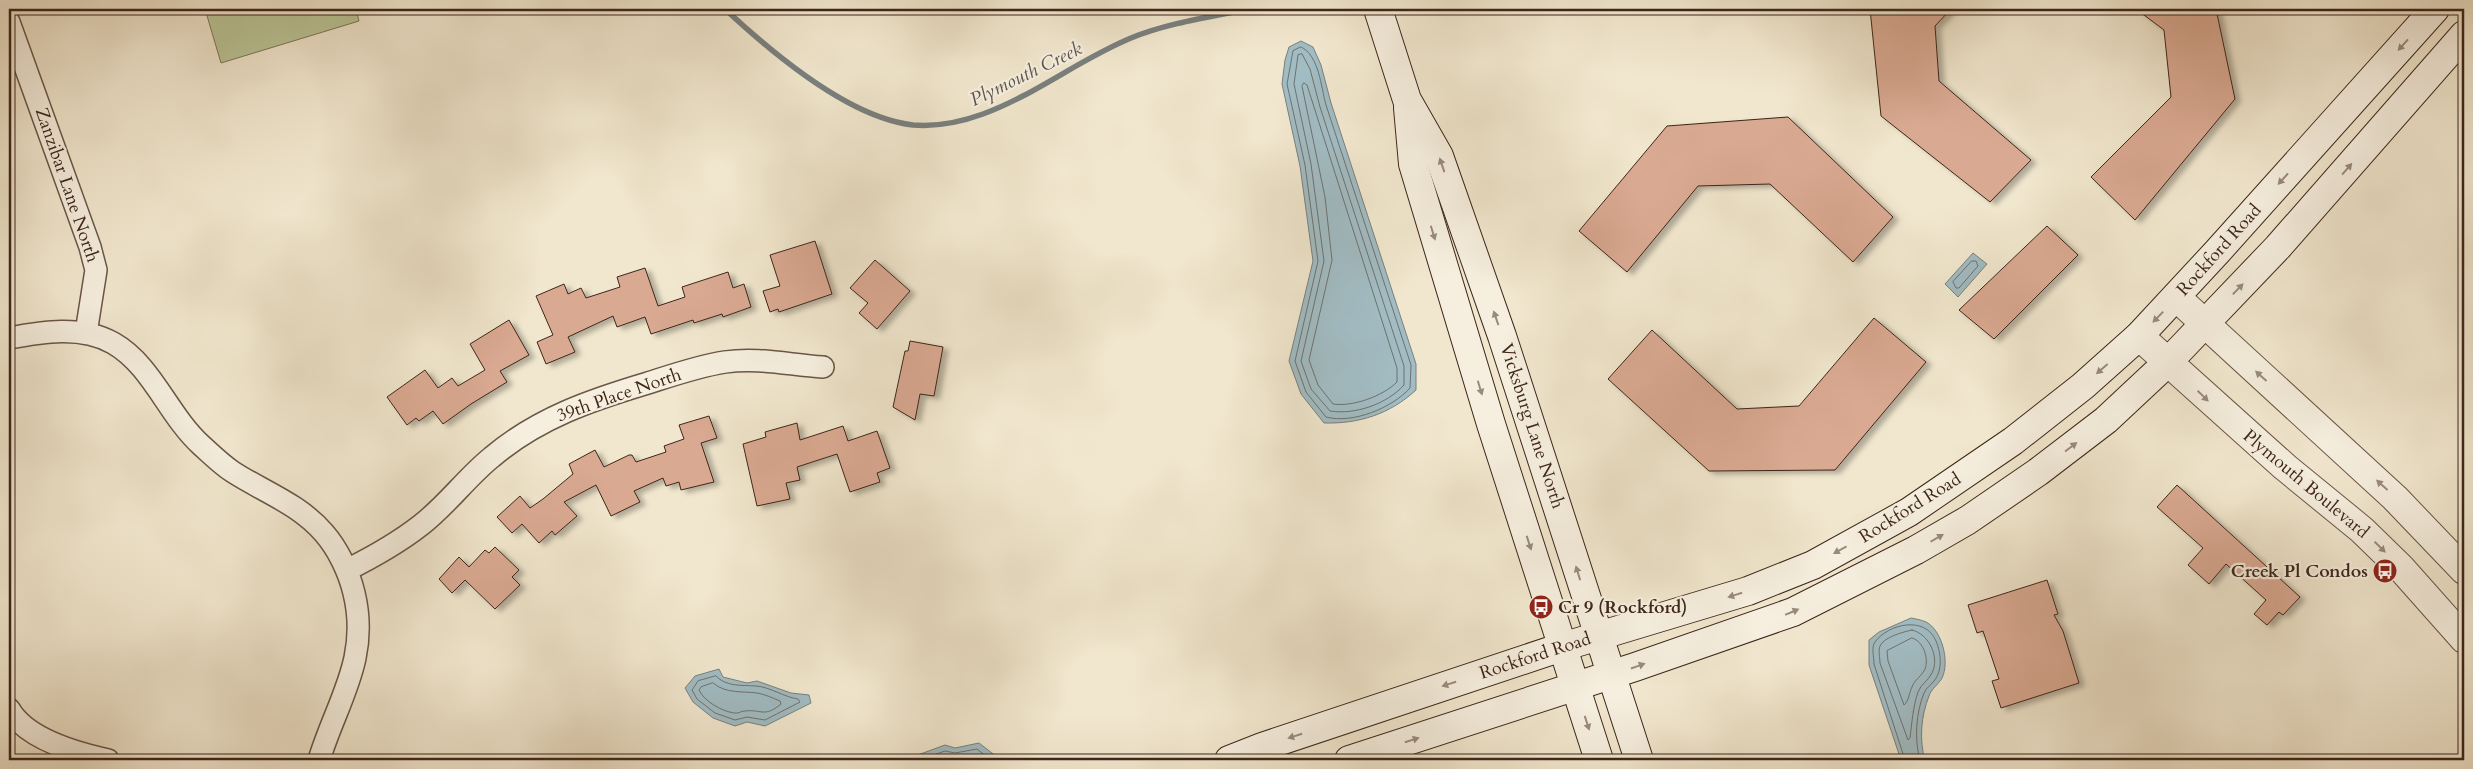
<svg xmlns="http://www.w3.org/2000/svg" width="2473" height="769" viewBox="0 0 2473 769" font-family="Cardo,serif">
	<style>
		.green { fill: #bbc598; stroke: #7c7659 }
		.water { fill: #a1bcc3; stroke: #79807f }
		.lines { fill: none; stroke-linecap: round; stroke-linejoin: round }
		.shore { stroke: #6f716e; stroke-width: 1 }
		.stream { stroke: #79807f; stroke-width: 5.5 }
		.building { fill: #daa992; stroke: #3d261a; filter: url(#shadow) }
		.minor-casing { stroke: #6a5647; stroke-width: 24 }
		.tertiary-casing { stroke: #6a5647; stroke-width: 30 }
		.secondary-casing { stroke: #3d261a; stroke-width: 30 }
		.minor { stroke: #f6efdf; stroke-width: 21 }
		.tertiary { stroke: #f6efdf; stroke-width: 28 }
		.secondary { stroke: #f6efdf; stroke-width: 28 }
		.oneway { fill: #9a8a7c }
		.labels { text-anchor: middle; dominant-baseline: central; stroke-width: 4.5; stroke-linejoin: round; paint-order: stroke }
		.street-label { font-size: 18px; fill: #3d261a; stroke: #f6efdf }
		.poi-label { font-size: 18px; font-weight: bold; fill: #3d261a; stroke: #f6efdf; text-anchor: end }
		.water-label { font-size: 19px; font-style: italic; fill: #5b534d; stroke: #f6efdf }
	</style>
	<defs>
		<filter id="shadow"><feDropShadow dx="5.5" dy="3" stdDeviation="2.5" flood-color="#0004"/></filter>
	</defs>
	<rect width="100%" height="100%" fill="#f1e7ce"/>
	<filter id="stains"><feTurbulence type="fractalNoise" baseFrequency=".004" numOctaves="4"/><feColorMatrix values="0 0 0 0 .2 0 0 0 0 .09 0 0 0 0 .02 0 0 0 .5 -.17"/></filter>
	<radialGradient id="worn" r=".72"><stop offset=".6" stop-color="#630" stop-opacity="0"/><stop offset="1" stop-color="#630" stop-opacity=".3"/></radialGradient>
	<path class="green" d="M205,9H356L359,21L221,63Z"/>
	<g class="water">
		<path d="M1301,41L1313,47L1321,65L1331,103L1416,364V390C1390,414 1359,424 1324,423L1301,394L1289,361L1313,261L1300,166L1282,84L1285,60L1289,47Z"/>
		<path d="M1973,253L1987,264L1958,297L1945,284Z"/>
		<path d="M1911,618C1916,619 1922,620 1926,622C1942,630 1950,662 1942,678C1939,684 1931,689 1929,696C1921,716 1919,740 1925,760H1901L1869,665V640L1879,632Z"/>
		<path d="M719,669L723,677L747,683L757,681L791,693L809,695L811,703L765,726L747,722L735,726L713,718L693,702L685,688L695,676Z"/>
		<path d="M979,743L1001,760H904L945,745L955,748Z"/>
	</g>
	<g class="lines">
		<g class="shore">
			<path d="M1301,47C1319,55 1321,87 1326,105L1411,365L1410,388C1392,408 1353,424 1326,417L1306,392L1295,361L1318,261L1305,165L1287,84L1293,51Z"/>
			<path d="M1302,54L1310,69L1320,107L1404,366V385C1387,404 1355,415 1330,411L1311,389L1301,361L1324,261L1311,164L1294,84L1298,55Z"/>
			<path d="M1304,83L1307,85L1397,368V382C1383,396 1353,407 1333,404L1318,385L1309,360L1332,260L1325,197L1302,86Z"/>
			<path d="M1972,261H1976L1978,266L1959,288H1956L1953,282Z"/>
			<path d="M1912,630C1929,634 1940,657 1932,673C1928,681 1921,684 1918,692C1913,707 1912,722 1910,738L1908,740L1880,663C1880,658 1878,651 1880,646C1884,637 1903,632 1912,630Z"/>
			<path d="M1912,638C1924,641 1930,661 1924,671C1920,677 1914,681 1912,687C1909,693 1909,701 1904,705L1888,661L1887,651Z"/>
			<path d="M716,676C726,687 742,685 756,686C770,687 784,697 798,699L800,702L765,720L747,717L735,720L715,713L697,699L692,690L698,681Z"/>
			<path d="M713,683C726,694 742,691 757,693C764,694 773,698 780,701L781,704C764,718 762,709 745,711C741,711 738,714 734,713C721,711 704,701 699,690L701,687Z"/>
			<path d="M919,760L945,751L955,753L977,749L991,760"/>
			<path d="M1905,760L1874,664C1874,657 1871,647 1875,642C1888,624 1925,615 1936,641C1941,653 1943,670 1934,681C1931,685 1926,688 1924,693C1916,713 1914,739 1920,760"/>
		</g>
		<path class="stream" d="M725,9C770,51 849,118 913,125C937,127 961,122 983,114C1035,95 1080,59 1131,38C1168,23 1210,17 1249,9"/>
	</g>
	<g class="building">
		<path d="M1870,9H1951L1935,26L1939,81L2031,160L1990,202L1881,116Z"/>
		<path d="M2136,9H2216L2235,99L2135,220L2091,177L2171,97L2164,30Z"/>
		<path d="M1788,117L1893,217L1853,262L1770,184L1698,186L1627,272L1579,231L1667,126Z"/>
		<path d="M2047,226L2078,255L1994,339L1959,310Z"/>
		<path d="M815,241L832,294L779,312L778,309L770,312L763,291L780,286L770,255Z"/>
		<path d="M875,260L910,291L877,329L859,313L868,303L850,288Z"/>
		<path d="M645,268L658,306L685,297L682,287L728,272L733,288L744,284L751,307L723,317L722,314L694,323L693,320L651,334L645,317L617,327L613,316L568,337L575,352L546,364L537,342L553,335L536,296L564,284L568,294L581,288L586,298L620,287L617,277Z"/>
		<path d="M1874,318L1926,362L1835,470L1709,471L1608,379L1652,330L1737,409L1799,406Z"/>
		<path d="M509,320L529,355L500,371L507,382L471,404L443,424L433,411L419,421L416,418L407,425L387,397L425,370L438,388L452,378L458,386L485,370L470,344Z"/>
		<path d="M910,341L943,347L934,396L920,394L915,420L893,407L905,351H908Z"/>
		<path d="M709,416L717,438L701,443L714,482L681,490L679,482L666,486L663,478L634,491L640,502L611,516L596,485L564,502L577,516L555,535L552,531L539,543L522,524L512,533L497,517L520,496L530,508L543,499L573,474L569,464L595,450L604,467L629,455H632L636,462L666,452L664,446L684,439L679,425Z"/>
		<path d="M797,423L800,440L843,426L848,441L877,431L890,468L877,473L880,482L850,492L837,454L797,467L800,480L786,483L790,499L757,506L743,444L766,437L765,432Z"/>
		<path d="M2177,485L2300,597L2283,615L2279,612L2267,625L2254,614L2266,600L2226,564L2209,584L2188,565L2203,548L2157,507Z"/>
		<path d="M495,547L519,570L512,577L520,585L495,609L465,580L452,593L439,579L459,557L469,567L485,550L489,553Z"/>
		<path d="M2047,580L2058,614L2054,615L2063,631L2079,683L2001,708L1992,681L1999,679L1983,631L1977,633L1968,605Z"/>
	</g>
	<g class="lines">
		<defs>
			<g id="minor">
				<path d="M9,22L90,247L96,270L86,333"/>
				<path d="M9,338C42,332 81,325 113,343C152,365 168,415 201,445C211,454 222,465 233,472C264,492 299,504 324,533C338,549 349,572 354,593C370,659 337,701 319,760"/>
				<path d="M347,570C373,557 398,543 421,525C447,505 467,477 492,457C538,418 591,400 648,383C673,375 699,366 725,362C758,357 790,365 823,367"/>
				<path d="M9,709C26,739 76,753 108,760"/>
			</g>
			<g id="tertiary">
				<path d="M2176,297L2395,498L2464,570"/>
				<path d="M2139,336L2285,467L2362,530L2401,568L2464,639"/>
			</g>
			<g id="secondary">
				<path d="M1378,9L1407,100L1439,156L1502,336L1639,760"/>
				<path d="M1408,108L1413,164L1491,424L1599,760"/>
				<path d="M1229,760L1262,747L1562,647L1748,591L1813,565L1909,512L2013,441L2083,386L2139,336L2217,252L2435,9"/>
				<path d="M1349,760L1635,667L1793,612L1916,550L1968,520L2038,472L2106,420L2168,362L2278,247L2464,35"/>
			</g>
		</defs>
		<use href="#minor" class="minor-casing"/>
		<use href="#tertiary" class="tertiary-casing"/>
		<use href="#secondary" class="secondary-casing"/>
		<use href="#minor" class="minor"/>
		<use href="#tertiary" class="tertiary"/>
		<use href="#secondary" class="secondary"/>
	</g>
	<defs><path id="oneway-solid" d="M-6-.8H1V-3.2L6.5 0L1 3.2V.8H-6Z" transform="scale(1.25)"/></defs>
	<g class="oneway">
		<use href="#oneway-solid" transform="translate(2403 45) rotate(132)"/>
		<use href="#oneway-solid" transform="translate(1442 165) rotate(-109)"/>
		<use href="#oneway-solid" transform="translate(2347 169) rotate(-49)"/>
		<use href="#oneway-solid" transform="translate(2283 179) rotate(132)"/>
		<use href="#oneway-solid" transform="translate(1433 233) rotate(73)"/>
		<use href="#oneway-solid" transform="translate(2238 289) rotate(-46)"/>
		<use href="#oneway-solid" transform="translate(2158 317) rotate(134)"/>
		<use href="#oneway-solid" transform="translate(1496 318) rotate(-109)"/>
		<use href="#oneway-solid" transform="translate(2102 369) rotate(139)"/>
		<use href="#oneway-solid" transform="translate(2261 376) rotate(-138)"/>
		<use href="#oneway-solid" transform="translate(1480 388) rotate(73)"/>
		<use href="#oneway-solid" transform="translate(2203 396) rotate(44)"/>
		<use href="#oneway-solid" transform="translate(2071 447) rotate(-37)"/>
		<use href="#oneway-solid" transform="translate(2382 485) rotate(-138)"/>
		<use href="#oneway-solid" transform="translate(1937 538) rotate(-30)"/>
		<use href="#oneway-solid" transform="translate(1529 543) rotate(72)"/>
		<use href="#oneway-solid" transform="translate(2380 547) rotate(44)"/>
		<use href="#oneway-solid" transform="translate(1840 550) rotate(151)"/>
		<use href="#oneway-solid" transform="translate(1578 573) rotate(-107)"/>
		<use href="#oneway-solid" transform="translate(1735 595) rotate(163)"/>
		<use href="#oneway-solid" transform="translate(1792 612) rotate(-23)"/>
		<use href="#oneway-solid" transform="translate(1638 666) rotate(-19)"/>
		<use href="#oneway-solid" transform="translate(1449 684) rotate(162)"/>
		<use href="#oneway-solid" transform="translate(1587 723) rotate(72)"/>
		<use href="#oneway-solid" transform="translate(1295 736) rotate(162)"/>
		<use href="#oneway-solid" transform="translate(1412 740) rotate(-18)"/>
	</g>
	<defs>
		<symbol id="bus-disc" viewBox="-11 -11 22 22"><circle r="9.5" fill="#8f2418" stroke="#f6efdf"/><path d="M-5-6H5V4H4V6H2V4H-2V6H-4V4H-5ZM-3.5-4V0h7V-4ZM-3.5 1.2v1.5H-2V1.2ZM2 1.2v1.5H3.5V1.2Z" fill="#fff"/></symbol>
	</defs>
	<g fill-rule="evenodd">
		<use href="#bus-disc" x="2371" y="557" width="28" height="28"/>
		<use href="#bus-disc" x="1527" y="593" width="28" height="28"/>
	</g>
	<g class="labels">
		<g class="street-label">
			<text transform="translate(67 185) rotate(71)">Zanzibar Lane North</text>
			<text transform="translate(2219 250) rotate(-48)">Rockford Road</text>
			<text transform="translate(619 395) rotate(-19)">39th Place North</text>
			<text transform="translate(1532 426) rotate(72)">Vicksburg Lane North</text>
			<text transform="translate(2306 484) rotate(40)">Plymouth Boulevard</text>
			<text transform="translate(1910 508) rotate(-32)">Rockford Road</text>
			<text transform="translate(1535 656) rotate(-18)">Rockford Road</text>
		</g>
		<g class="poi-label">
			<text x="2368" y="571">Creek Pl Condos</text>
			<text x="1558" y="607" text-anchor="start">Cr 9 (Rockford)</text>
		</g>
		<g class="water-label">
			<text transform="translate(1026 74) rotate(-26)">Plymouth Creek</text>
		</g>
	</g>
	<rect width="2473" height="769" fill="none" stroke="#f1e7ce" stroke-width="30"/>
	<rect x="10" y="10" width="2453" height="749" fill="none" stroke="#3d261a" stroke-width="2.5"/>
	<rect x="15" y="15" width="2443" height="739" fill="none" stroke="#3d261a"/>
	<rect width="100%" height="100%" filter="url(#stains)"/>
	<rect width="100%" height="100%" fill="url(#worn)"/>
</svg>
